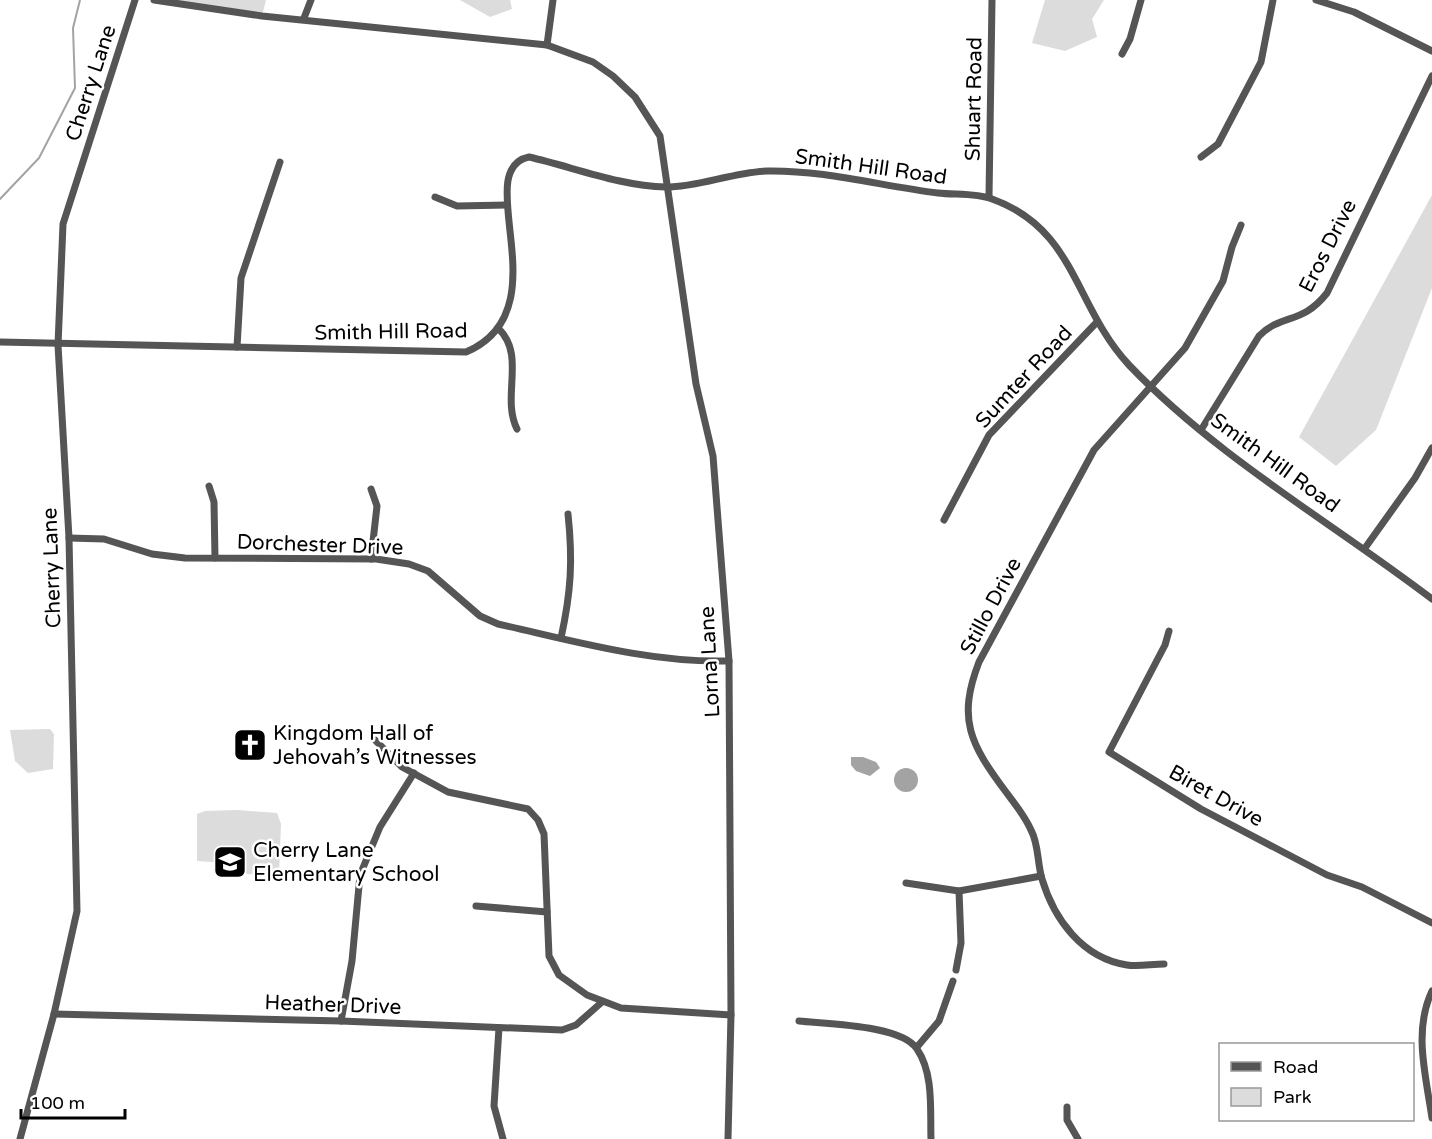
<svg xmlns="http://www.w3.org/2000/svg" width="1432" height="1139" viewBox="0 0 1432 1139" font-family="'Varela Round',sans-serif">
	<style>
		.green { fill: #dcdcdc }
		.water { fill: #a3a3a3 }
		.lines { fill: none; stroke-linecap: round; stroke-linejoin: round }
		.stream { stroke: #a3a3a3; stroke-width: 2 }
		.minor { stroke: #555; stroke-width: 7 }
		.labels { text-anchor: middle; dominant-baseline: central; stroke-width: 5; stroke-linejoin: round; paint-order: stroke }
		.street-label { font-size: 21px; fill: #000; stroke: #fff }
		.poi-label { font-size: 21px; fill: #000; stroke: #fff; text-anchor: start }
	</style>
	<rect width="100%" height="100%" fill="#fff"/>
	<g class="green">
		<path d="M154,0H266L262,16Z"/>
		<path d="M460,0H510L512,9L490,17Z"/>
		<path d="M1045,0H1104L1092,19L1097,37L1065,51L1032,43Z"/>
		<path d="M1432,195V288L1376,430L1336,466L1299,437Z"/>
		<path d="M50,729L54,734L53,769L28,773L15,761L10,730Z"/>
		<path d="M237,810L277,813L281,824L279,876L247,874L234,859L228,863L197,861V814L205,811Z"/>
	</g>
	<g class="water">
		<path d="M863,757L876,762L880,768L870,776L856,771L851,765V757Z"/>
		<circle cx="906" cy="780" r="12"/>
	</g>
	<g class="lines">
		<path class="stream" d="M0,199L39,158L75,88L73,28L80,0"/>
		<g class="minor">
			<path d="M154,0L262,16L547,45L593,62L613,76L635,97L660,136L696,384L713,456L729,661L731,1015L728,1139"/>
			<path d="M1316,0L1354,12L1432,51"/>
			<path d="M304,18L311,0"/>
			<path d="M547,45L553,0"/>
			<path d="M1122,54L1130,39L1141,0"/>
			<path d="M1201,157L1218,144L1261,62L1273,0"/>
			<path d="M435,197L457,206L507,205"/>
			<path d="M989,197L992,0"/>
			<path d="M499,329C526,356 501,397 517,429"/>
			<path d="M0,342L466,352C564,310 468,170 529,157C573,167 620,186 666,187C699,187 733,172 767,171C825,170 881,186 938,193C955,195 976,193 992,199C1076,229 1074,306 1129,365C1217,457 1331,522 1432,599"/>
			<path d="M237,347L241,278L280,162"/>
			<path d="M1201,430L1259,336C1282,313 1302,325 1327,293L1432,76"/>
			<path d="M209,486L214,502L215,558"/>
			<path d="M944,520L989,435L1097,322"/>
			<path d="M69,538L104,539L152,554L185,558L376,559L409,564L428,571L480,616L498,624C574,641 650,663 729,661"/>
			<path d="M1365,548L1415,478L1432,448"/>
			<path d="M371,559L377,506L371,489"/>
			<path d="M1169,631L1165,645L1109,752L1201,809L1327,875L1362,887L1432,923"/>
			<path d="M561,638C571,592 573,561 568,514"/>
			<path d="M375,740L402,767L448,792L528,809L538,820L544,834L549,956L559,975L587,995L621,1008L731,1015"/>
			<path d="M906,883L959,891L1041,876"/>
			<path d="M476,906L547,912"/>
			<path d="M1164,964C1152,964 1138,967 1127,965C1082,958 1054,919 1042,879C1037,862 1039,845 1031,830C1025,816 1015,804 1006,792C970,744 957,719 979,662L1094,450L1185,348L1223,281L1232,247L1241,225"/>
			<path d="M956,970L961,943L959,891"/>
			<path d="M1432,991C1413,1031 1426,1076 1432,1118"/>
			<path d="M54,1014L341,1021L562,1030L576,1025L602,1002"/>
			<path d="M341,1021L352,961L360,875L380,827L414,773"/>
			<path d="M799,1021C826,1024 902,1025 917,1049C934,1074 930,1110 931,1139"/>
			<path d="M499,1028L494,1106L503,1139"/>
			<path d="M917,1047L939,1021L953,981"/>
			<path d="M1067,1107V1120L1078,1139"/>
			<path d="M20,1139L54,1014L77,911L69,538L58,345L63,224L135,0"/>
		</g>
	</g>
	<defs>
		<symbol id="church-square" viewBox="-11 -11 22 22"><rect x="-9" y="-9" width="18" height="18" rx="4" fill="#000" stroke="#fff"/><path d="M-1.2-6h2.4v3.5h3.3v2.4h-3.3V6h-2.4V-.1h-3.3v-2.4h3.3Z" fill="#fff"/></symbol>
		<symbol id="school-square" viewBox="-11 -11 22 22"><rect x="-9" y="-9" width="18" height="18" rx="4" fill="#000" stroke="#fff"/><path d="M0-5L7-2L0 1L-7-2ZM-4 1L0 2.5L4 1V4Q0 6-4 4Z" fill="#fff"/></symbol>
	</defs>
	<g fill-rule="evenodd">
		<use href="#church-square" x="231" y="726" width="38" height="38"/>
		<use href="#school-square" x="211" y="843" width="38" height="38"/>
	</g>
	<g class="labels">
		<g class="street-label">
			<text transform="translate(91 83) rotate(-72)">Cherry Lane</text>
			<text transform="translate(974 99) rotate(-89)">Shuart Road</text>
			<text transform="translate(871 167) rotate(8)">Smith Hill Road</text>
			<text transform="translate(1328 246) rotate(-63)">Eros Drive</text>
			<text transform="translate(391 332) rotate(-1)">Smith Hill Road</text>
			<text transform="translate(1024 377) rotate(-47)">Sumter Road</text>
			<text transform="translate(1275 463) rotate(36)">Smith Hill Road</text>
			<text transform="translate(320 545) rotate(2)">Dorchester Drive</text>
			<text transform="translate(52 568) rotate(-92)">Cherry Lane</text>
			<text transform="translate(991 606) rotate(-62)">Stillo Drive</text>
			<text transform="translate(710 662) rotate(-93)">Lorna Lane</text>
			<text transform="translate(1216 796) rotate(29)">Biret Drive</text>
			<text transform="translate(333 1005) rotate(2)">Heather Drive</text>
		</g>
		<g class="poi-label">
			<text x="273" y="733">Kingdom Hall of<tspan x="273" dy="24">Jehovah’s Witnesses</tspan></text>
			<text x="253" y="850">Cherry Lane<tspan x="253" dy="24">Elementary School</tspan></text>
		</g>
	</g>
	<rect x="1219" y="1043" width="195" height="78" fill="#ffffff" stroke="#999999" stroke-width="1.5"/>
	<rect x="1231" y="1062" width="30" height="9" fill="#555555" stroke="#999999" stroke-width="1.5"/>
	<text x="1273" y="1073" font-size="18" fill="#000000">Road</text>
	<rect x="1231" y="1088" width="30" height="18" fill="#dcdcdc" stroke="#999999" stroke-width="1.5"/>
	<text x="1273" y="1103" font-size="18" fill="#000000">Park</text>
	<path d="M21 1109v9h104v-9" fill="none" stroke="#000000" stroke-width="3"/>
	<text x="30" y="1109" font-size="18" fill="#000000" stroke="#ffffff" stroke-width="4.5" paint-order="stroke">100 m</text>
</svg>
